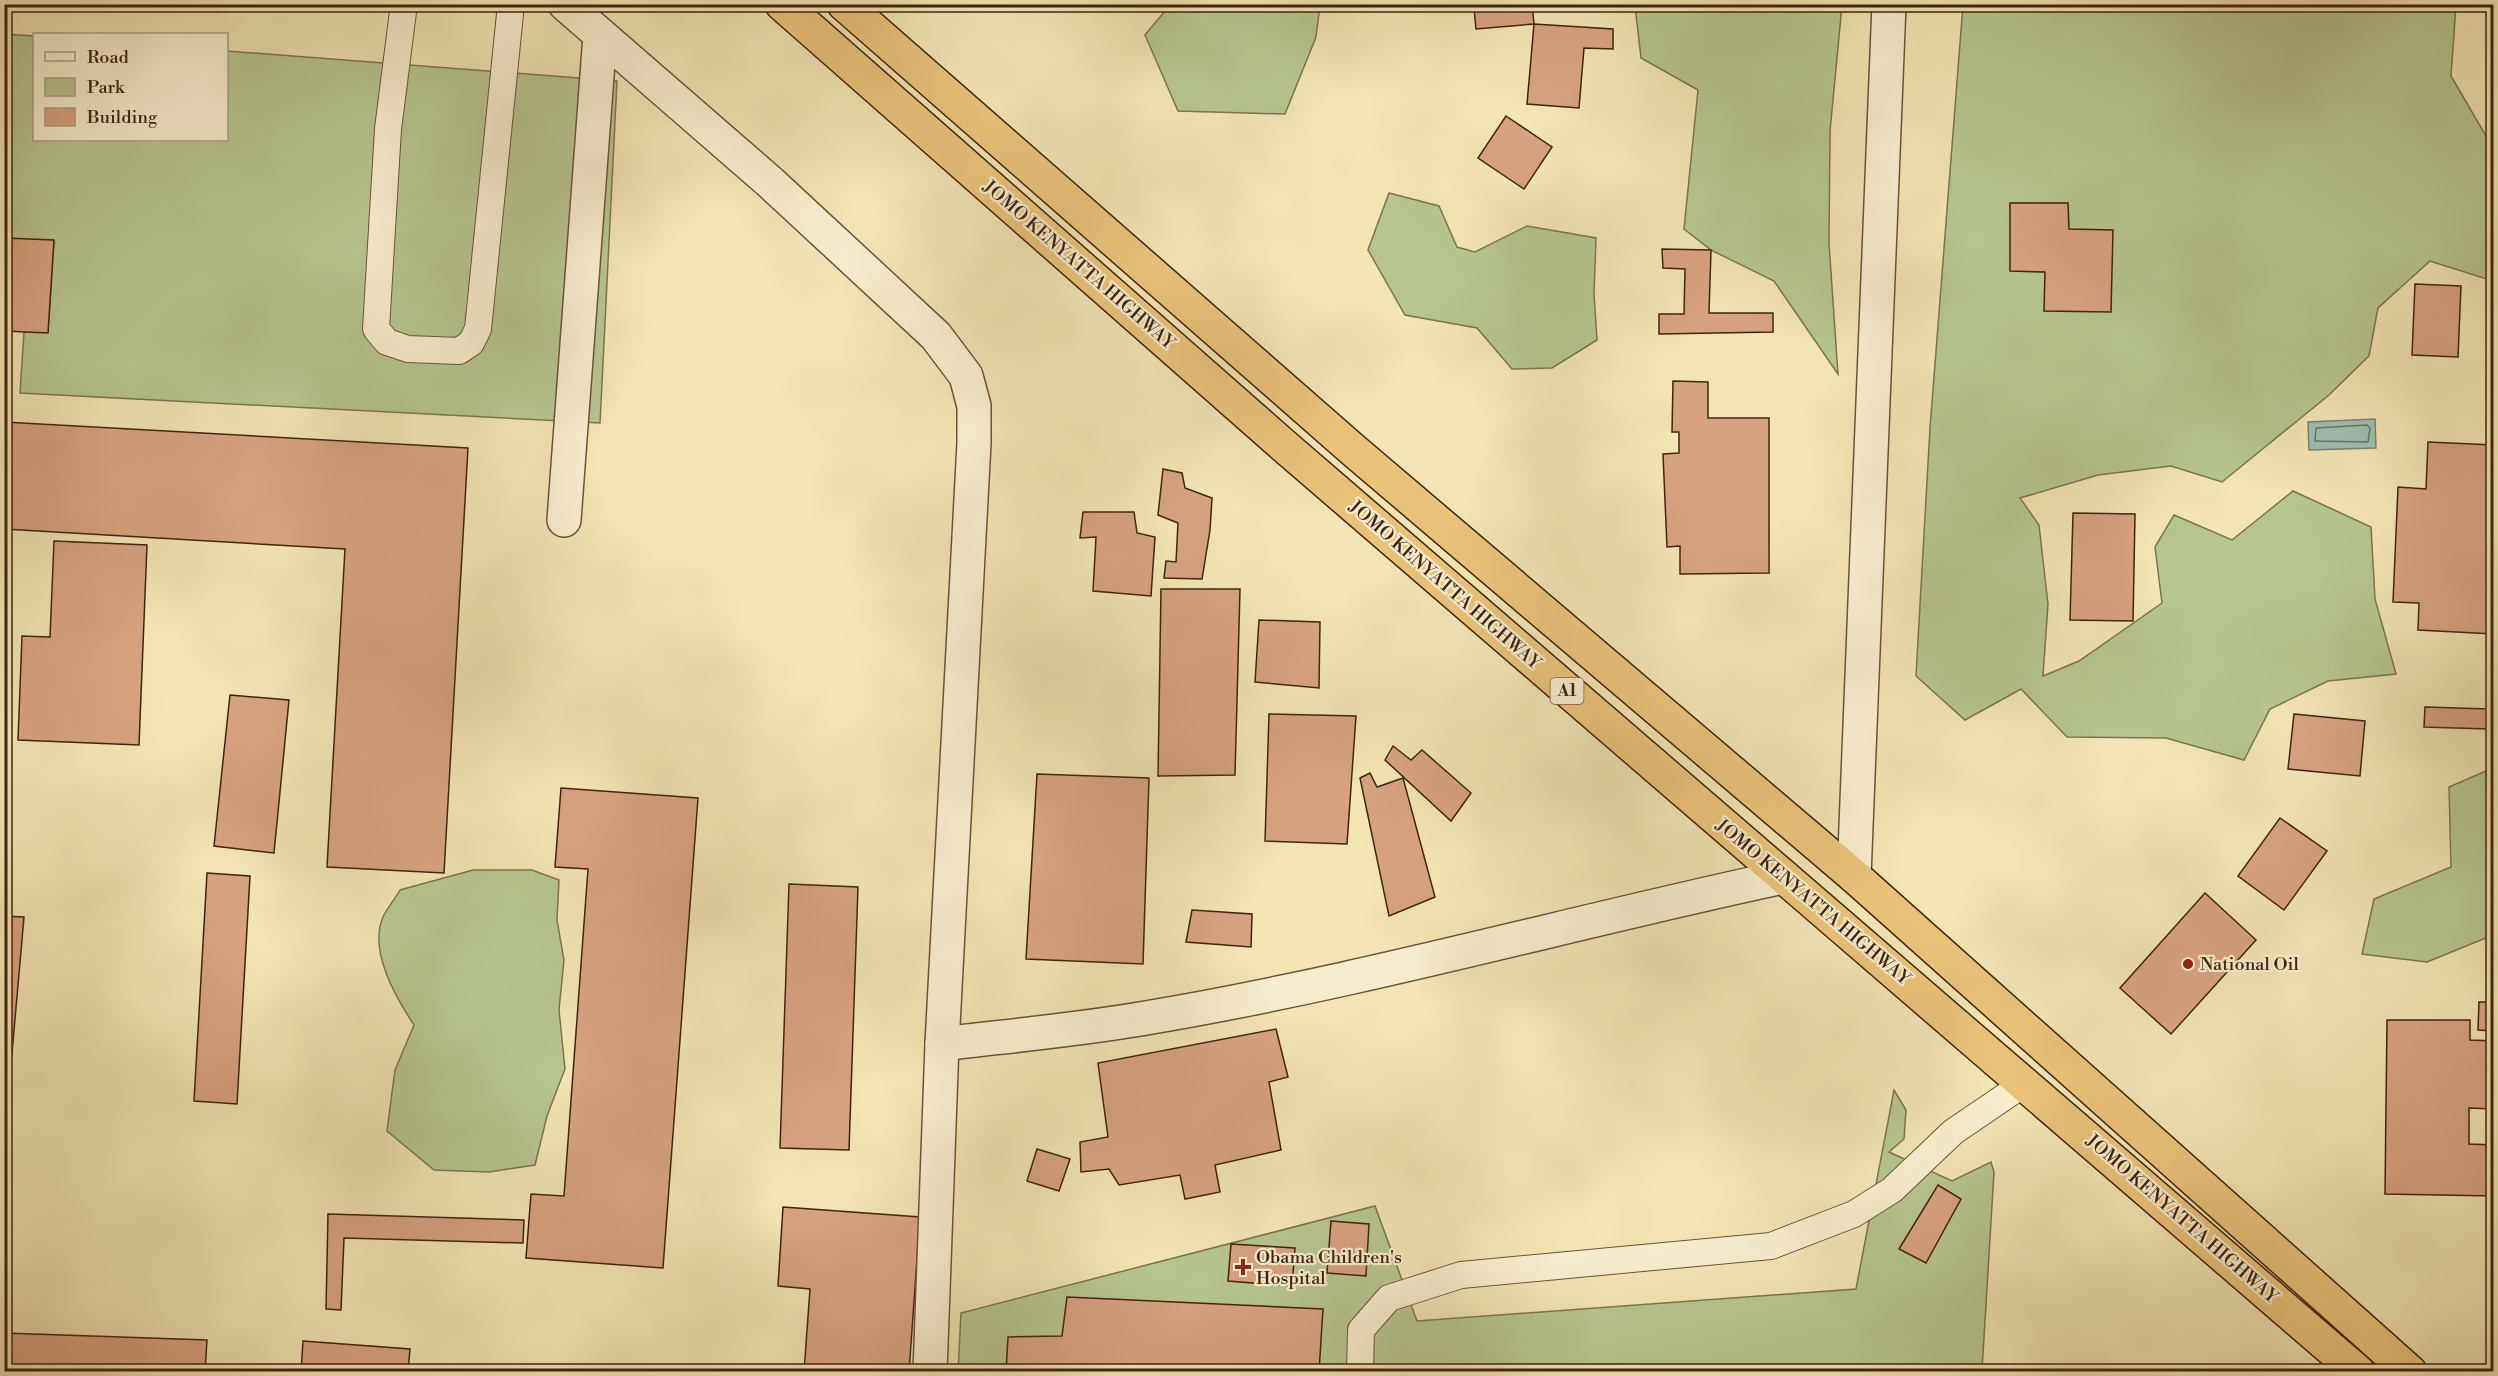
<svg xmlns="http://www.w3.org/2000/svg" width="2498" height="1376" viewBox="0 0 2498 1376" font-family="'Libre Bodoni',serif">
	<style>
		.green { fill: #b6c590; stroke: #7c7450; stroke-width: 1.5 }
		.water { fill: #9cbeb2; stroke: #788071; stroke-width: 1.5 }
		.lines { fill: none; stroke-linecap: round; stroke-linejoin: round }
		.shore { stroke: #6e7061; stroke-width: 1.5 }
		.building { fill: #d7a280; stroke: #412210; stroke-width: 1.5 }
		.service-casing { stroke: #6d5239; stroke-width: 28 }
		.minor-casing { stroke: #6d5239; stroke-width: 36 }
		.tertiary-casing { stroke: #6d5239; stroke-width: 36 }
		.trunk-casing { stroke: #412210; stroke-width: 36 }
		.service { stroke: #f7edce; stroke-width: 26 }
		.minor { stroke: #f7edce; stroke-width: 33 }
		.tertiary { stroke: #f7edce; stroke-width: 33 }
		.trunk { stroke: #e9c27a; stroke-width: 33 }
		.poi-dot { fill: #8f2418; stroke: #f7edce; stroke-width: 2 }
		.labels { text-anchor: middle; dominant-baseline: central; stroke-width: 4.5; stroke-linejoin: round; paint-order: stroke }
		.shield { fill: #f7edce; stroke: #785f49; stroke-width: 1.5 }
		.shield-label { font-size: 16px; font-weight: bold; fill: #412210 }
		.street-label { font-size: 18px; fill: #412210; stroke: #f7edce }
		.poi-label { font-size: 18px; fill: #412210; stroke: #f7edce; text-anchor: start }
	</style>
	<rect width="100%" height="100%" fill="#f2e4b3"/>
	<filter id="stains"><feTurbulence type="fractalNoise" baseFrequency=".00333" numOctaves="4"/><feColorMatrix values="0 0 0 0 .2 0 0 0 0 .09 0 0 0 0 .02 0 0 0 .5 -.17"/></filter>
	<radialGradient id="worn" r=".72"><stop offset=".6" stop-color="#630" stop-opacity="0"/><stop offset="1" stop-color="#630" stop-opacity=".3"/></radialGradient>
	<g class="green">
		<path d="M1733,4L1740,10L1779,5H1842L1830,131L1829,243L1838,374L1774,281L1711,250L1684,229L1698,90L1641,58L1635,5Z"/>
		<path d="M1170,5H1320L1316,37L1285,114L1178,111L1145,35Z"/>
		<path d="M1963,5H2456L2451,76L2493,148V281L2430,261L2378,308L2369,356L2329,395L2222,482L2171,466L2098,475L2020,498L2039,525L2048,604L2043,676L2079,661L2162,603L2155,547L2174,515L2232,540L2293,491L2371,527L2375,599L2396,674L2328,681L2270,709L2244,760L2166,738L2067,737L2021,689L1965,720L1916,676L1930,428Z"/>
		<path d="M4,34L34,36V140H226L227,51L617,81L600,423L20,393L24,332H48L54,241L5,238Z"/>
		<path d="M1389,193L1439,206L1457,247L1475,252L1527,226L1596,238L1594,293L1597,340L1552,368L1512,369L1477,328L1405,315L1368,250Z"/>
		<path d="M2493,768L2494,915L2486,938L2427,962L2362,954L2374,899L2451,867L2449,787Z"/>
		<path d="M473,870H532L559,880L557,920L564,960L559,1010L565,1069L547,1116L535,1165L489,1172L434,1170L387,1131L395,1070L414,1025C396,998 368,951 383,917C387,908 395,899 400,890Z"/>
		<path d="M1894,1090L1906,1110L1904,1139L1889,1152L1952,1181L1991,1162L1994,1172L1982,1371L958,1372L961,1313L1375,1206L1417,1321L1856,1289Z"/>
	</g>
	<path class="water" d="M2375,419L2376,448L2309,450L2308,422Z"/>
	<g class="lines">
		<path class="shore" d="M2367,425L2370,428L2368,442L2315,441L2316,428Z"/>
	</g>
	<g class="building">
		<path d="M1439,4H1532L1534,24L1476,29L1474,8Z"/>
		<path d="M1534,24L1613,29V49L1584,48L1579,108L1527,104Z"/>
		<path d="M1506,116L1552,147L1524,189L1478,158Z"/>
		<path d="M2010,203H2068L2069,229L2113,230L2111,312L2044,311L2045,272L2010,271Z"/>
		<path d="M4,238L54,240L48,333L4,331Z"/>
		<path d="M1662,249L1711,250L1709,313H1773V332L1659,334V314H1684L1685,269L1663,268Z"/>
		<path d="M2415,284L2461,286L2458,357L2412,355Z"/>
		<path d="M1673,381L1708,382V418H1769V573L1680,574V546L1667,547L1663,454L1679,453V432H1672Z"/>
		<path d="M4,422L468,448L444,873L327,867L345,549L4,529Z"/>
		<path d="M2428,442L2494,445V634L2418,630L2419,603L2393,602L2398,487L2426,489Z"/>
		<path d="M1163,469L1182,473L1185,488L1212,498L1210,530L1202,579L1164,578L1166,561L1176,562L1178,523L1158,515Z"/>
		<path d="M1083,512H1134L1137,533L1155,537L1151,596L1093,591L1096,537L1080,538Z"/>
		<path d="M2073,513L2135,514L2133,621L2070,620Z"/>
		<path d="M54,541L147,545L139,745L18,740L22,636L50,637Z"/>
		<path d="M1161,589H1240L1235,775L1158,776Z"/>
		<path d="M1259,620L1320,622L1319,688L1255,682Z"/>
		<path d="M230,695L289,700L274,853L214,846Z"/>
		<path d="M2425,707L2489,709L2488,729L2424,727Z"/>
		<path d="M1269,714L1356,716L1347,844L1265,841Z"/>
		<path d="M2294,714L2365,721L2360,776L2288,769Z"/>
		<path d="M1393,746L1411,760L1422,750L1471,793L1451,821L1385,760Z"/>
		<path d="M1370,773L1377,787L1403,778L1435,897L1389,916L1360,778Z"/>
		<path d="M1037,774L1149,778L1143,964L1026,959Z"/>
		<path d="M561,788L698,798L663,1268L526,1258L531,1194L564,1196L588,869L555,867Z"/>
		<path d="M2280,818L2327,851L2284,910L2238,876Z"/>
		<path d="M207,873L250,876L237,1104L194,1101Z"/>
		<path d="M789,884L858,887L849,1150L780,1148Z"/>
		<path d="M2205,893L2256,940L2171,1034L2120,988Z"/>
		<path d="M1192,910L1252,914L1251,947L1186,942Z"/>
		<path d="M4,916L24,917L4,1144Z"/>
		<path d="M2479,1002H2494V1031L2478,1030Z"/>
		<path d="M2387,1020H2470V1040L2494,1041V1109L2469,1108V1144L2494,1145V1196L2385,1194Z"/>
		<path d="M1276,1029L1288,1077L1269,1082L1281,1150L1215,1165L1220,1192L1185,1199L1180,1175L1119,1185L1109,1169L1081,1172L1080,1142L1108,1137L1098,1063Z"/>
		<path d="M1037,1149L1070,1159L1059,1191L1027,1181Z"/>
		<path d="M1938,1185L1961,1199L1926,1263L1899,1249Z"/>
		<path d="M783,1207L920,1217L909,1372H804L810,1289L778,1286Z"/>
		<path d="M328,1214L524,1220L523,1243L344,1238L341,1310L326,1309Z"/>
		<path d="M1331,1221L1369,1224L1366,1276L1327,1273Z"/>
		<path d="M1231,1244L1295,1248L1292,1286L1228,1281Z"/>
		<path d="M1067,1297L1323,1309L1319,1372H1006L1008,1337L1062,1336Z"/>
		<path d="M4,1333L207,1340L205,1372H4Z"/>
		<path d="M303,1341L410,1349L408,1372H301Z"/>
	</g>
	<g class="lines">
		<defs>
			<g id="service">
				<path d="M404,4L388,129L376,329L387,342L408,349L459,351L471,343L478,329L511,4"/>
				<path d="M1360,1372L1361,1330L1389,1298L1461,1275L1771,1246L1854,1214L1892,1190L1953,1132L2025,1083"/>
			</g>
			<g id="minor">
				<path d="M565,4L771,183L936,336L966,376L974,406V443L942,1044L930,1372"/>
				<path d="M564,520L600,35"/>
				<path d="M942,1044C1008,1036 1075,1030 1140,1019C1357,983 1568,923 1783,877"/>
			</g>
			<path id="tertiary" d="M1854,876L1889,4"/>
			<g id="trunk">
				<path d="M782,4L1283,445L2358,1372"/>
				<path d="M844,4L1352,449L1854,876L2410,1372"/>
			</g>
		</defs>
		<use href="#service" class="service-casing"/>
		<use href="#minor" class="minor-casing"/>
		<use href="#tertiary" class="tertiary-casing"/>
		<use href="#trunk" class="trunk-casing"/>
		<use href="#service" class="service"/>
		<use href="#minor" class="minor"/>
		<use href="#tertiary" class="tertiary"/>
		<use href="#trunk" class="trunk"/>
	</g>
	<g class="poi-dot">
		<circle cx="2188" cy="964" r="6"/>
		<path d="M1240 1258h6v6h6v6h-6v6h-6v-6h-6v-6h6z"/>
	</g>
	<g class="labels">
		<rect class="shield" x="1550.5" y="678" width="33" height="26" rx="4.5"/>
		<g class="shield-label">
			<text x="1567" y="691">A1</text>
		</g>
		<g class="street-label">
			<text transform="translate(1079 265) rotate(41)">JOMO KENYATTA HIGHWAY</text>
			<text transform="translate(1445 585) rotate(41)">JOMO KENYATTA HIGHWAY</text>
			<text transform="translate(1813 902) rotate(40)">JOMO KENYATTA HIGHWAY</text>
			<text transform="translate(2182 1219) rotate(41)">JOMO KENYATTA HIGHWAY</text>
		</g>
		<g class="poi-label">
			<text x="2200" y="964">National Oil</text>
			<text x="1256" y="1257">Obama Children's<tspan x="1256" dy="21">Hospital</tspan></text>
		</g>
	</g>
	<rect width="2498" height="1376" fill="none" stroke="#f2e4b3" stroke-width="24"/>
	<rect x="6" y="6" width="2486" height="1364" fill="none" stroke="#412210" stroke-width="3"/>
	<rect x="12" y="12" width="2474" height="1352" fill="none" stroke="#412210" stroke-width="1.5"/>
	<rect x="33" y="33" width="195" height="108" fill="#f7edce" stroke="#ae9c82" stroke-width="1.5"/>
	<rect x="45" y="52" width="30" height="9" fill="#f7edce" stroke="#ae9c82" stroke-width="1.5"/>
	<text x="87" y="63" font-size="18" fill="#412210">Road</text>
	<rect x="45" y="78" width="30" height="18" fill="#b6c590" stroke="#ae9c82" stroke-width="1.5"/>
	<text x="87" y="93" font-size="18" fill="#412210">Park</text>
	<rect x="45" y="108" width="30" height="18" fill="#d7a280" stroke="#ae9c82" stroke-width="1.5"/>
	<text x="87" y="123" font-size="18" fill="#412210">Building</text>
	<rect width="100%" height="100%" filter="url(#stains)"/>
	<rect width="100%" height="100%" fill="url(#worn)"/>
</svg>
